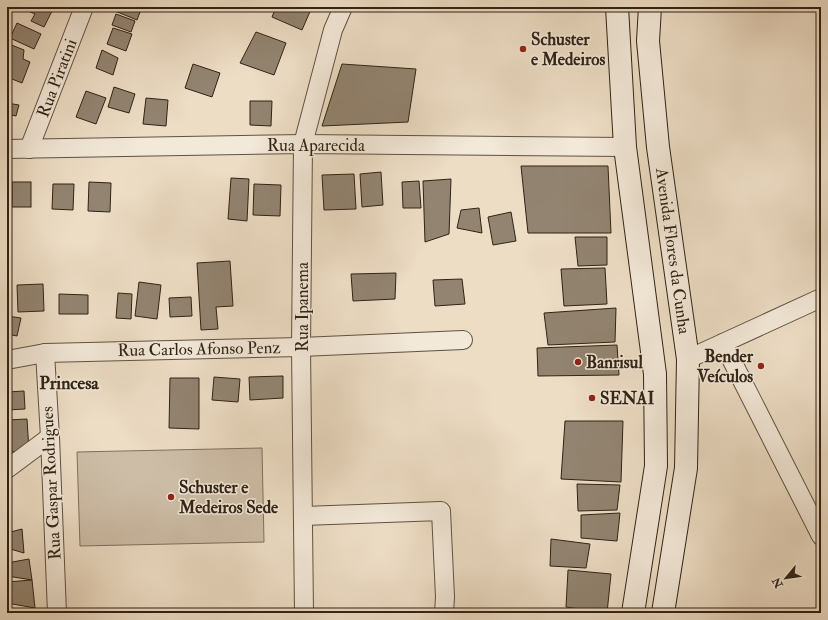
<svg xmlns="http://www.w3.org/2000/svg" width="828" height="620" viewBox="0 0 828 620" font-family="'IM FELL Double Pica',serif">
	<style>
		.green { fill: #cdbda7; stroke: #7e705e }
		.building { fill: #928471; stroke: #302316 }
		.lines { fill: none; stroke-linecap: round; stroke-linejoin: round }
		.minor-casing { stroke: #5f5242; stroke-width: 20 }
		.secondary-casing { stroke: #302316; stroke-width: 24 }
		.minor { stroke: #f3e9d9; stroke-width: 18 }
		.secondary { stroke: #f3e9d9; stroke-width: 22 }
		.poi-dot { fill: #8f2418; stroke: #f3e9d9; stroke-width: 1.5 }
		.labels { text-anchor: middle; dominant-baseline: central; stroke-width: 3; stroke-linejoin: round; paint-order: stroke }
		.poi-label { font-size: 17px; font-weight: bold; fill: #302316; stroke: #f3e9d9; text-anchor: start }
		.street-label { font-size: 17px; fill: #302316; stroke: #f3e9d9 }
		.neighbourhood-label { font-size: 18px; font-weight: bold; fill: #302316; stroke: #f3e9d9 }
	</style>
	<rect width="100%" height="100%" fill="#edddc5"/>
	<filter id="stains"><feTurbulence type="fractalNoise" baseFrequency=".005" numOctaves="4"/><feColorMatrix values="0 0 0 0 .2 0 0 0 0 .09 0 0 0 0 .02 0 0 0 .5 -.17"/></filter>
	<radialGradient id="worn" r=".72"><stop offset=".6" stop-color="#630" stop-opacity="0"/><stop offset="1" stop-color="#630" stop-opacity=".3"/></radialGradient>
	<path class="green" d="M262,448L264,542L80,546L77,452Z"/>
	<g class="building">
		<path d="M28,7H54L44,27L31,21L35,14L26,10Z"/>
		<path d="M116,7H126L140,12L137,20L115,11Z"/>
		<path d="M276,7H312L302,30L272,17Z"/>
		<path d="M116,14L135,21L131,32L112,25Z"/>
		<path d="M17,23L41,34L34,49L10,38Z"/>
		<path d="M113,28L132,34L126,51L107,44Z"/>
		<path d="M256,32L286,43L274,75L240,63Z"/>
		<path d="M9,44L24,50L23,59L30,62L22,83L7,77V48Z"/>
		<path d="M102,50L118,58L113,75L96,68Z"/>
		<path d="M193,64L220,73L212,97L185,88Z"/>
		<path d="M342,64L416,69L408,122L322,126Z"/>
		<path d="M114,87L135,94L129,113L108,107Z"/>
		<path d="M86,91L106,98L96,124L76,117Z"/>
		<path d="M146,98L168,100L166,126L143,124Z"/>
		<path d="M250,101H272L271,126L250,125Z"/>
		<path d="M7,103L19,105L16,116L12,115L9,131L7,130Z"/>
		<path d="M521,166H608L611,233H528Z"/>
		<path d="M381,172L383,205L362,207L360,174Z"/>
		<path d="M354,174L356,209L324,210L322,175Z"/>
		<path d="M231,178L249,179L247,221L228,219Z"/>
		<path d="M451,179L449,234L425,242L423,181Z"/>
		<path d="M419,181L421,208H403L402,182Z"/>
		<rect x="12" y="182" width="19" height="25"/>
		<path d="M89,182L111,183L110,212L88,211Z"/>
		<path d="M53,184H74L73,210L52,209Z"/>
		<path d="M254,184L281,185L280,216L253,215Z"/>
		<path d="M479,208L482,233L457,228L461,210Z"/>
		<path d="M511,212L516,241L493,245L488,217Z"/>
		<path d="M575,237H607V265L578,266Z"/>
		<path d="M230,261L233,306L216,307L218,329L201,330L197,263Z"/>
		<path d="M605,268L607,304L564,306L561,269Z"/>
		<path d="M396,273L395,299L353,301L351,274Z"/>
		<path d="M462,279L465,304L435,306L433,280Z"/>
		<path d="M139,282L161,285L157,319L135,316Z"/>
		<path d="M43,284L44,311L18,312L17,285Z"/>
		<path d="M118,293L132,294L131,319L116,318Z"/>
		<path d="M59,294L88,295V314H59Z"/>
		<path d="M191,297L192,316L170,317L169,298Z"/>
		<path d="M616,308L615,342L548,345L544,313Z"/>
		<path d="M7,316L21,318L17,336L7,334Z"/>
		<path d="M617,345L619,375L538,376L537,348Z"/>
		<path d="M283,376V398L250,400L249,377Z"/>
		<path d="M214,377L240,379L238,402L212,400Z"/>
		<path d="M170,378H199V429L169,428Z"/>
		<path d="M24,391L25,409L7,410V392Z"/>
		<path d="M27,419L29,451L7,452V420Z"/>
		<path d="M565,421H623L621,482L561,479Z"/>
		<path d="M577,484L620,485L617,510L578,511Z"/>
		<path d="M620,513L617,541L581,538V515Z"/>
		<path d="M22,529L24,553L7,548V533Z"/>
		<path d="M551,539L590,544L586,568L550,566Z"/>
		<path d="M29,559L32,580L7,576V563Z"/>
		<path d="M568,570L611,574L607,613L566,607Z"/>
		<path d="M32,580L35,608L7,603V582Z"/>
	</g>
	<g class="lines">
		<defs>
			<g id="minor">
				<path d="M7,149L303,144L625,147"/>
				<path d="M29,149L84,7"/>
				<path d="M723,343L821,536"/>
				<path d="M45,353L50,437L57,613"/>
				<path d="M688,359L821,298"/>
				<path d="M7,360L45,353L301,347L463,340"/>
				<path d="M7,469L50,437"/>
				<path d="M303,516L441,511L445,597L444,613"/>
				<path d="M304,613L301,347L303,144L333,30L343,7"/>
			</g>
			<g id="secondary">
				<path d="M617,7L625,147L655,374L656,466L633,613"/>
				<path d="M650,7L648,41L658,147L688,359L686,468L663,613"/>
			</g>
		</defs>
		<use href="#minor" class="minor-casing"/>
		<use href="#secondary" class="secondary-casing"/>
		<use href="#minor" class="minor"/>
		<use href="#secondary" class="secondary"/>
	</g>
	<g class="poi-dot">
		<circle cx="523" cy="49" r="4"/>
		<circle cx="578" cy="362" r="4"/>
		<circle cx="761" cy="366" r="4"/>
		<circle cx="592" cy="398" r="4"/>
		<circle cx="171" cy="497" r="4"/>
	</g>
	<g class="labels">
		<g class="poi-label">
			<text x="531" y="39">Schuster<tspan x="531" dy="20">e Medeiros</tspan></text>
			<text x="753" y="356" text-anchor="end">Bender<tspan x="753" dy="20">Veículos</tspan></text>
			<text x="586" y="362">Banrisul</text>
			<text x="600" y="398">SENAI</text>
			<text x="179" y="487">Schuster e<tspan x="179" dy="20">Medeiros Sede</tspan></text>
		</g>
		<g class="street-label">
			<text transform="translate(57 78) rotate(-69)">Rua Piratini</text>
			<text x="316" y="145">Rua Aparecida</text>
			<text transform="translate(673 251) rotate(82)">Avenida Flores da Cunha</text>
			<text transform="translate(302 307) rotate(-90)">Rua Ipanema</text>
			<text transform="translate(199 349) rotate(-1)">Rua Carlos Afonso Penz</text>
			<text transform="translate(51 483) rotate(-93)">Rua Gaspar Rodrigues</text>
		</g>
		<g class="neighbourhood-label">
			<text x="69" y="383">Princesa</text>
		</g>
	</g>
	<rect width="828" height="620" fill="none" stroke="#edddc5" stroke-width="24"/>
	<rect x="8" y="8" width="812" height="604" fill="none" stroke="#302316" stroke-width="2"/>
	<rect x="12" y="12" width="804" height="596" fill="none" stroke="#302316"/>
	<g transform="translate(786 578) rotate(241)" stroke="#f3e9d9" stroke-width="3" paint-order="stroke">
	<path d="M0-3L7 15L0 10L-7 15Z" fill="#302316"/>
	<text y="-6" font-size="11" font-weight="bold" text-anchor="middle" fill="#302316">N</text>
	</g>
	<rect width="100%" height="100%" filter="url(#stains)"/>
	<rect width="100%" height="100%" fill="url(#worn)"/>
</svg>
